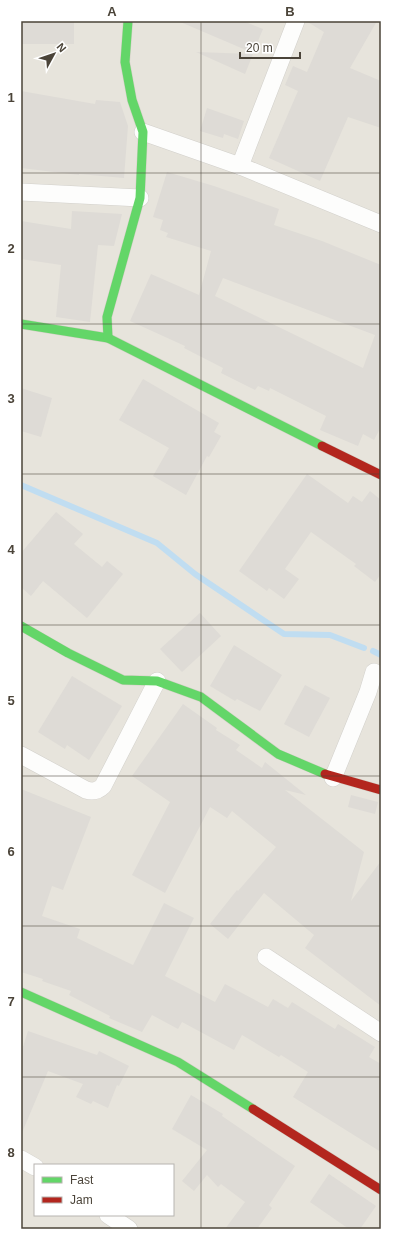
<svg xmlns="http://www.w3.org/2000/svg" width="402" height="1250" viewBox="0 0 402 1250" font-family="Helvetica,sans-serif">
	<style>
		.residential { fill: #e7e4dc; fill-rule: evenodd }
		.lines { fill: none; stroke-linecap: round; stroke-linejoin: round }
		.stream { stroke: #c0ddf1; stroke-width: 6 }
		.building { fill: #dedbd6; fill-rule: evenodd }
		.street-casing { stroke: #d2d0cb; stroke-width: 18 }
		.fast-casing { stroke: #d3cfc5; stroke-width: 10 }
		.jam-casing { stroke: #d3cfc5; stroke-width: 10 }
		.street { stroke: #fdfdfc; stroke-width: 17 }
		.fast { stroke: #63d668; stroke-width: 9 }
		.jam { stroke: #b3261e; stroke-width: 9 }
		.grid { fill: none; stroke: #4b4439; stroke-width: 1; stroke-opacity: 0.55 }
		.neatline { fill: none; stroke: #4b4439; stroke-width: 1.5 }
		.grid-label { font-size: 13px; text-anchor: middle; font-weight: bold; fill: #4b4439 }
	</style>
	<rect width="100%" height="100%" fill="#f4f2ee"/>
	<path class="residential" d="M21,21H381V1229H21ZM35,1165H173V1215H35Z"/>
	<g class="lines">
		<g class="stream">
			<path d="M21,485L157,543L195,574L284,634L330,635L364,648"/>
			<path d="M373,651L381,655"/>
		</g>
	</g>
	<g class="building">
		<rect x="21" y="21" width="53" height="23"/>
		<path d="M178,21H243L263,29L253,53Z"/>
		<path d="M306,21H377L350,68L381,81V128L348,117L320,181L269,158L298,91L285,85L293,66L307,72L324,32Z"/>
		<path d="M196,52L253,54L245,74Z"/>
		<path d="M21,91L95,104L96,100L120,102L128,126L124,178L79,174V175L21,168Z"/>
		<path d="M207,108L244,121L238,139L224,134L223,138L200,131Z"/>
		<path d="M167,172L214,186L279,209L274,225L322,241L381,265V427L374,440L363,434L358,446L320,430L326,416L270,388L269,391L258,386L255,390L221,373L223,368L184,348L185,346L130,321L151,274L199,295L211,251L166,237L168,233L160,230L163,220L153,217ZM223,278L375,335L363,368L215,296Z"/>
		<path d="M72,211L122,214L114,246L98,245L90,322L56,317L61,265L21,259V221L71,229Z"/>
		<path d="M143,379L219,423L214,432L221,436L209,457L207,456L186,495L153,476L169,448L119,420Z"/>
		<path d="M21,388L52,398L41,437L21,431Z"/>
		<path d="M307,474L348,503L353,496L362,502L370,491L381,500V574L375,582L354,566L356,564L311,532L285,569L299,579L284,599L269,588L267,591L239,571Z"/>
		<path d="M56,512L83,534L74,544L102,567L107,561L123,574L87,618L43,581L31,596L21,587V553Z"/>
		<path d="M200,613L221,636L182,672L160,649Z"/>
		<path d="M234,645L282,675L260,711L237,699L235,701L210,686Z"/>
		<path d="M72,676L122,706L89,760L67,745L65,749L38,732Z"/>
		<path d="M305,685L330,698L309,737L284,724Z"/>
		<path d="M183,704L217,728L216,730L240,745L236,750L262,768L265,762L306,795L285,790L364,852L351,901L381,861V1006L305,948L314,935L264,893L228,939L210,924L237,890L238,891L276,847L232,811L227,818L210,807L165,893L132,875L170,802L132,776Z"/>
		<path d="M21,789L91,817L63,890L52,886L42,916L80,929L77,938L133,965L164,903L194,918L165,976L215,1002L225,984L268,1007L273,999L288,1008L292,1002L335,1029L338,1024L375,1047L369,1057L381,1064V1152L293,1097L308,1072L281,1055L279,1057L242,1035L234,1050L182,1022L178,1029L152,1015L142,1032L109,1018L110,1016L69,995L71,991L42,981L43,979L21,972Z"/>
		<path d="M351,795L378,802L375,814L348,807Z"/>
		<path d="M28,1031L97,1055L99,1051L129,1066L119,1086L117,1085L108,1108L93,1101L91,1104L76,1097L83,1084L48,1071L21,1135V1053Z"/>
		<path d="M191,1095L223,1114L222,1116L295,1166L269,1205L272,1208L257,1229H225L245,1202L221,1184L218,1187L207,1175L194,1191L182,1181L207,1150L172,1129Z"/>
		<path d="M329,1174L376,1206L360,1229H349L310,1202Z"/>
	</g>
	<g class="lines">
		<defs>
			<g id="street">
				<path d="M143,132L240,166L381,224"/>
				<path d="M240,166L296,21"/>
				<path d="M21,192L140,198"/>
				<path d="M21,755L86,790C93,792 98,791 103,786L157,681"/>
				<path d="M333,778L368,692L374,672"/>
				<path d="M266,957L381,1033"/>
				<path d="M21,1159L35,1167"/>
				<path d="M108,1215L129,1229"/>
			</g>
			<g id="fast">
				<path d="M21,324L108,338L322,446"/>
				<path d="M108,338L107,317L140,198L143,132L132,100L125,62L128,21"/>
				<path d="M21,626L68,653L123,680L157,681L201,697L278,754L325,774"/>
				<path d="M21,992L178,1062L253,1109"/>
			</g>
			<g id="jam">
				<path d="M322,446L381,475"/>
				<path d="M325,774L381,790"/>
				<path d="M253,1109L381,1190"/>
			</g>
		</defs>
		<use href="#street" class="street-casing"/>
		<use href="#fast" class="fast-casing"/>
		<use href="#jam" class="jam-casing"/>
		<use href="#street" class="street"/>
		<use href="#fast" class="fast"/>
		<use href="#jam" class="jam"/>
	</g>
	<path class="grid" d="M201,21V1229M21,173H381M21,324H381M21,474H381M21,625H381M21,776H381M21,926H381M21,1077H381"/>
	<rect width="402" height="1250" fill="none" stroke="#ffffff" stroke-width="44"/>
	<rect x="34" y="1164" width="140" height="52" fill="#ffffff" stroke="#b7b4b0"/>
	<rect x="42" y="1177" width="20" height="6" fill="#63d668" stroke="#b7b4b0"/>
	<text x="70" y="1184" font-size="12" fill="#4b4439">Fast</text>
	<rect x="42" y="1197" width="20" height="6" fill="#b3261e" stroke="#b7b4b0"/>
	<text x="70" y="1204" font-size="12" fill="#4b4439">Jam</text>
	<g transform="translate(54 54) rotate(50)" stroke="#ffffff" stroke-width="3" paint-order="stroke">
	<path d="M0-3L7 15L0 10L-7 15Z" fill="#4b4439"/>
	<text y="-6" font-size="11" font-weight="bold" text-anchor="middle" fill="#4b4439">N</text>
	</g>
	<path d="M240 52v6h60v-6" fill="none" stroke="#4b4439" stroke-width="2"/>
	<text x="246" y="52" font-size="12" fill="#4b4439" stroke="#ffffff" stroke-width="3" paint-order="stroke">20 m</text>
	<rect x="22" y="22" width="358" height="1206" class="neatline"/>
	<g class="grid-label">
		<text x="112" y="16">A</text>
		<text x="290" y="16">B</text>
		<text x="11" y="102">1</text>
		<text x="11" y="253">2</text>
		<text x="11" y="403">3</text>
		<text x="11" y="554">4</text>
		<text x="11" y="705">5</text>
		<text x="11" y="856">6</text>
		<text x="11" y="1006">7</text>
		<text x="11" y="1157">8</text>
	</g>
</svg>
